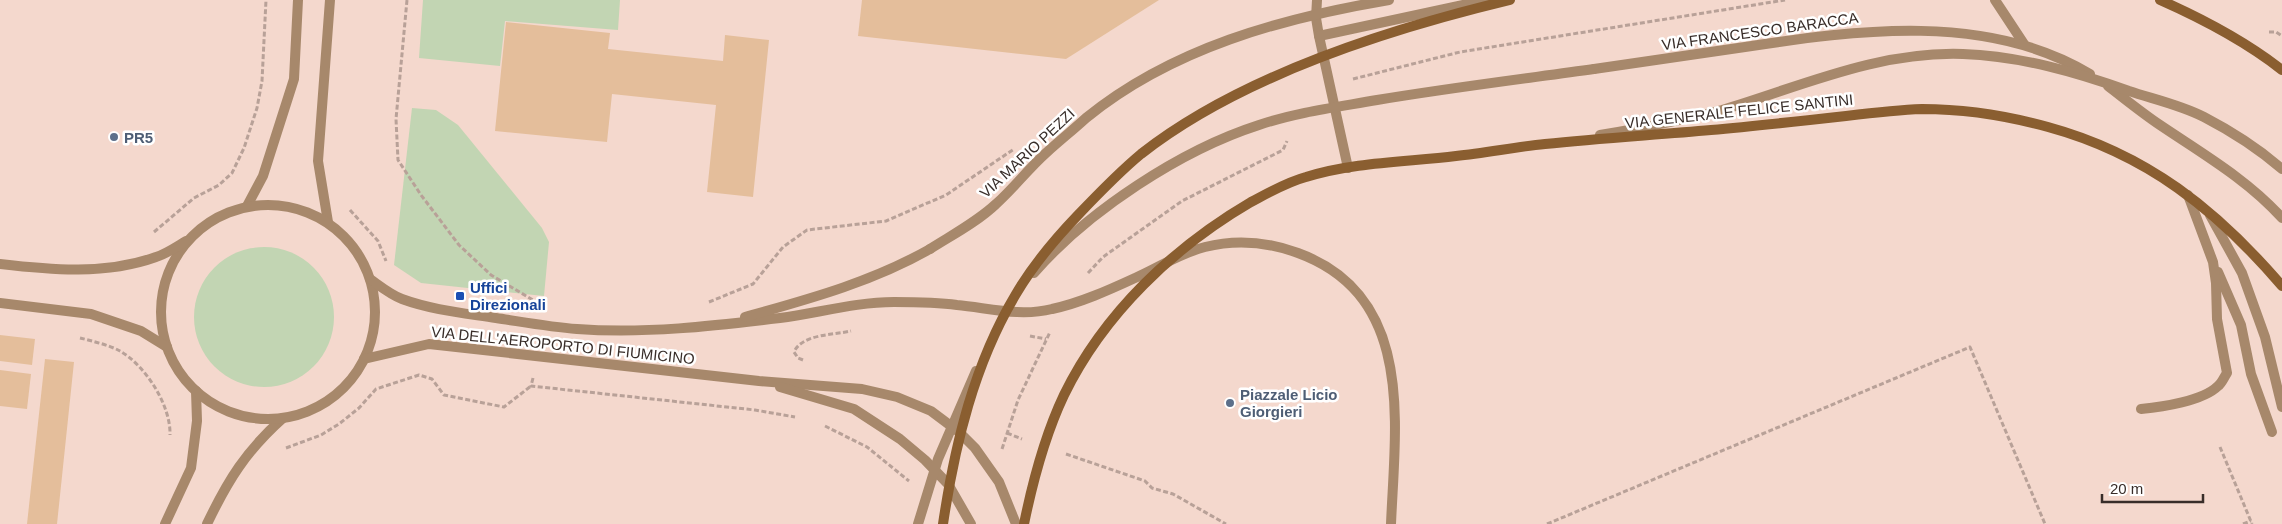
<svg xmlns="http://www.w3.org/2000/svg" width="2282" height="524" viewBox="0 0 2282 524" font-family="Helvetica,sans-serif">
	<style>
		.green { fill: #c2d5b3 }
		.building { fill: #e4be9b }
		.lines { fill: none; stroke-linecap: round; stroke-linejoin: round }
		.path { stroke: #b8a198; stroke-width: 3; stroke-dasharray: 5 2.5; stroke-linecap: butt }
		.service { stroke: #a7886b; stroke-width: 10 }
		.minor { stroke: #a7886b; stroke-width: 10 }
		.tertiary { stroke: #a7886b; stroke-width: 10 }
		.secondary { stroke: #8a5e30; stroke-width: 10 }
		.service-bridge { stroke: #a7886b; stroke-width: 10 }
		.tertiary-bridge { stroke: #a7886b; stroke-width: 10 }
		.secondary-bridge { stroke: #8a5e30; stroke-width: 10 }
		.service-dot { fill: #5c6f8a; stroke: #fff; stroke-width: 2 }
		.transit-dot { fill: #1a4fb4; stroke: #fff; stroke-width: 2 }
		.labels { text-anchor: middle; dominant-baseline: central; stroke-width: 5; stroke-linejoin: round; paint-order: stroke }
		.street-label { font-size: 15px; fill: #382d29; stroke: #fff }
		.service-label { font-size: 15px; font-weight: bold; fill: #4e5e75; stroke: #fff; text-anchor: start }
		.transit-label { font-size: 15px; font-weight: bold; fill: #164399; stroke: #fff; text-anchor: start }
	</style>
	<rect width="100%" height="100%" fill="#f4d8cd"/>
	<g class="green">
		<path d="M423,0H620L618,30L505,21L500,66L419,58Z"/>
		<path d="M412,108L436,110L458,125L542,228L549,242L544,296L421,283L394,265Z"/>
		<circle cx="264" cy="317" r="70"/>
	</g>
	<g class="building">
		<path d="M862,0H1159L1066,59L858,36Z"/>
		<path d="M506,22L610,33L608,49L723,61L725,35L769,40L753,197L707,192L716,105L612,94L607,142L495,131Z"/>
		<path d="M0,335L35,339L32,365L0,361Z"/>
		<path d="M45,359L74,362L57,524H27Z"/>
		<path d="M0,370L31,374L27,409L0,406Z"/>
	</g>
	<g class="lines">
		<g class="path">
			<path d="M407,0L396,119L398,160L421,195L459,245L491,275L533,300"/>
			<path d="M2269,32H2276L2282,36"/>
			<path d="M1353,79L1460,52L1785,0"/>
			<path d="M350,210L378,241L386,261"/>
			<path d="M154,232L194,198L219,185L232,173L244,148L257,108L262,81L266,0"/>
			<path d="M1088,273L1103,257L1182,201L1283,150L1287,141"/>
			<path d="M709,302L753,284L783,247L807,230L886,221L946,195L1014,149"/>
			<path d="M1030,336L1046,339"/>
			<path d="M80,338C92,341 109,345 120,351C146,366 171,406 170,435"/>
			<path d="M803,360L798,358L794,352C802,334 833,335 851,331"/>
			<path d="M533,378L531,386L755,410L795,417"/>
			<path d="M825,426L867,447L909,481"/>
			<path d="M1007,433L1022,439"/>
			<path d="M2220,447L2252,524"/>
			<path d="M286,448L321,435L339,424L359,408L376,389L419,375L432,379L444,395L504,407L531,386"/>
			<path d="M1002,449L1018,400L1050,332"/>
			<path d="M1066,454L1145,481L1152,488L1173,494L1226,524"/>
			<path d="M1547,524L1970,347L2045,524"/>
			<path d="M2243,524L2251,521"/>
		</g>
		<g class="service">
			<path d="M1317,0L1316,18L1319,36L1348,168"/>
			<path d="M1995,0L2024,44"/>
			<path d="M1319,36L1486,0"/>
			<path d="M1594,69C1644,62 1694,54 1745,47C1857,30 1987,12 2090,74"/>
			<path d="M2108,86C2125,99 2142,113 2160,125C2203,154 2248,180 2282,218"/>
			<path d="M1600,135C1641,128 1682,121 1722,110C1802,86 1878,51 1963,54C2020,56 2076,72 2129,91C2153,99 2181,105 2204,117C2231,131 2259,149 2282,169"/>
			<path d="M2210,215L2242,273L2265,337L2282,407"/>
			<path d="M2218,272L2241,325L2251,374L2272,432"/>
			<path d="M2141,409C2162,407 2203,401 2218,386C2222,383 2224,377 2227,373L2217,319L2216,283L2213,262L2188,195"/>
		</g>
		<g class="minor">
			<path d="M247,206L263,176L294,79L298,0"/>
			<path d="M328,222L318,161L330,0"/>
			<path d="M165,524L191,468L197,421L196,391"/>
			<path d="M207,524C228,480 246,451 283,418"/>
		</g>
		<g class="tertiary">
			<circle cx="268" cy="312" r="107"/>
			<path d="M0,264C51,270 106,275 156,257C166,254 176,247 186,241"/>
			<path d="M370,279C380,286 391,295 402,299C432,310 464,313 496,318C523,322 550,327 577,329C645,334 713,326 780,318C818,313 856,302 894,302C915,302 936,302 957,305C989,308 1020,317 1052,309C1080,303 1109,290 1135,278C1158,268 1180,253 1205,247C1236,239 1268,242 1298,253C1416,296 1395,425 1391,524"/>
			<path d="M0,303L91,314L141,331L167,347"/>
			<path d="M745,317C809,299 872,282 930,249"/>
			<path d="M364,359L429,344L759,381L862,389L897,397L931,411L959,432L975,448L999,482L1016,524"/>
			<path d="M780,387L854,409L900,439L925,460L948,484L971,524"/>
		</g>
		<g class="secondary">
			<path d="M2160,0C2203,19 2245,41 2282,70"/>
			<path d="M1024,524C1033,480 1045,435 1064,395C1104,313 1174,247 1251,202C1268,193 1287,182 1306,177C1354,162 1406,162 1456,156C1486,153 1515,147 1545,144C1601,138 1656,135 1711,130C1756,126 1801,121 1846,116C1871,113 1896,110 1922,109C1964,109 2008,116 2048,127C2147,154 2217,210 2282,286"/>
		</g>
		<path class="service-bridge" d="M1034,273C1088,211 1181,150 1259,125C1297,112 1338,107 1377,100C1449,88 1522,79 1594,69"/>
		<g class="tertiary-bridge">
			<path d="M930,249C952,235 977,222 996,204C1014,188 1028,169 1046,153C1059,141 1073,130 1086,118C1172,48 1282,18 1389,0"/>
			<path d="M918,524L938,459L976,371"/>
		</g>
		<path class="secondary-bridge" d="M943,524C955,444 974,364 1016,294C1033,265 1055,239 1078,215C1098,194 1118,173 1141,154C1239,77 1389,29 1510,0"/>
	</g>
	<g class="service-dot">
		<circle cx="114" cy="137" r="5"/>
		<circle cx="1230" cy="403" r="5"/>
	</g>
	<rect class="transit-dot" x="455" y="291" width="10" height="10" rx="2.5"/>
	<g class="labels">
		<g class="street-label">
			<text transform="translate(1760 31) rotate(-8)">VIA FRANCESCO BARACCA</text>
			<text transform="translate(1739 111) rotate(-6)">VIA GENERALE FELICE SANTINI</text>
			<text transform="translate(1027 153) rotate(-43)">VIA MARIO PEZZI</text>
			<text transform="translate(563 345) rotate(6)">VIA DELL'AEROPORTO DI FIUMICINO</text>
		</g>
		<g class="service-label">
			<text x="124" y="137">PR5</text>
			<text x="1240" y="394">Piazzale Licio<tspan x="1240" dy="17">Giorgieri</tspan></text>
		</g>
		<g class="transit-label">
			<text x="470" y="287">Uffici<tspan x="470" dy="17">Direzionali</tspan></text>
		</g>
	</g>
	<path d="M2102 494v8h101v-8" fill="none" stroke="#382d29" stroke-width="2.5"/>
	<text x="2110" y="494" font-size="15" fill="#382d29" stroke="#ffffff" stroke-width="4" paint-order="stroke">20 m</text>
</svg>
